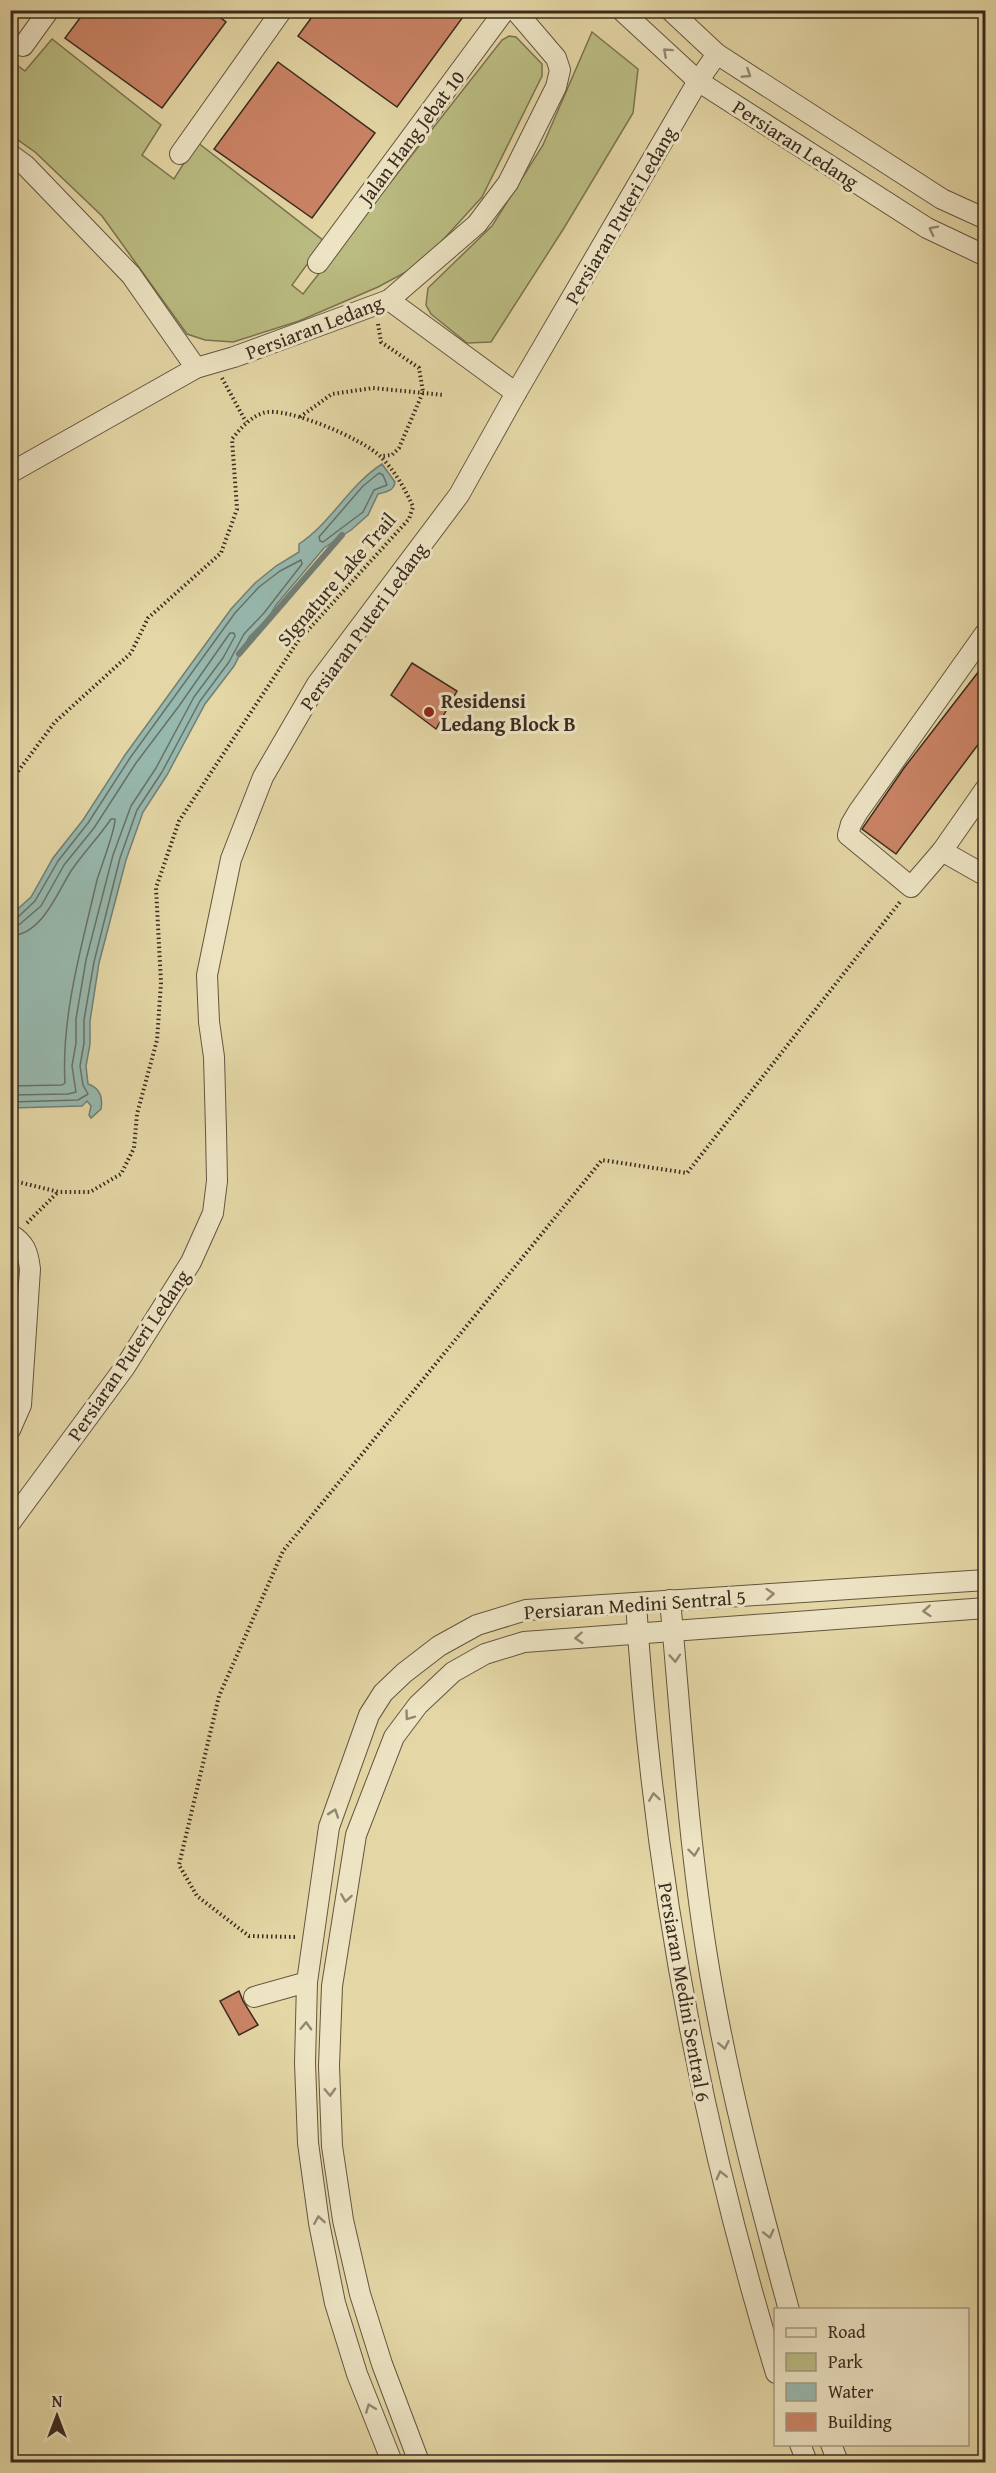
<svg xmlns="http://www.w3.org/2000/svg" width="996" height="2473" viewBox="0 0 996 2473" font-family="'Gentium Book Plus',serif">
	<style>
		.green { fill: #babc82; stroke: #7a7350; stroke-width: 1.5 }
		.water { fill: #97b8ae; stroke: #727f75; stroke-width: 1.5 }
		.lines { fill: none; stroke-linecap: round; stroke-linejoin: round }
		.shore { stroke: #687166; stroke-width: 1.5 }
		.stream { stroke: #727f75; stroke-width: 6 }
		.building { fill: #cb8466; stroke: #3a2a1f; stroke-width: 1.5 }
		.minor-casing { stroke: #645540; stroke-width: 22 }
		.path { stroke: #3a2a1f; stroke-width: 4; stroke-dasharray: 1.5 3; stroke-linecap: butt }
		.minor { stroke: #ede4c4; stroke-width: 20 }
		.oneway { stroke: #948772 }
		.poi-dot { fill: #8f2418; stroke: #ede4c4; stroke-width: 2 }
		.labels { text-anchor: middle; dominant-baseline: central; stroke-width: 6; stroke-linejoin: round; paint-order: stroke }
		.street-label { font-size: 20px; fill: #3a2a1f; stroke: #ede4c4 }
		.poi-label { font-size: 20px; font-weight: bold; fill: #3a2a1f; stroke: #ede4c4; text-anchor: start }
	</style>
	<rect width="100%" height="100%" fill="#e4d6a5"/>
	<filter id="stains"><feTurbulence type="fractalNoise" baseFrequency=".00333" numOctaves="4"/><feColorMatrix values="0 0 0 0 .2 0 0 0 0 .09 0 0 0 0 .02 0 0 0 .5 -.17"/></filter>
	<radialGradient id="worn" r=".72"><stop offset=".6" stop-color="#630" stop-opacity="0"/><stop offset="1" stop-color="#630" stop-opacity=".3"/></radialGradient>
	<g class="green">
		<path d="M592,32L638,69L633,113L564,228L491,342L467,343L431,314L426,305L428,288L492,226L543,145Z"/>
		<path d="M509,36L516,37L542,64V76L482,197L421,264L378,287L299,321L233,342L205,340L187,334L102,216L35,152L11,135L10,60L25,71L52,39L161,125L142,155L174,179L197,142L324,241L292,285L303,294L502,40Z"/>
	</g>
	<path class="water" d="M382,464L395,482C394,491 386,492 378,494L368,515L351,530L324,548L276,605L269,617L249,637L234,666L205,704L167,775L143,812L126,860L99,963L90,1021V1044L86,1066L88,1084C100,1088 103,1097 101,1109L91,1118L89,1115L91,1106L87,1101L82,1106L11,1108V915L31,897L53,858L83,820L125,755L231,609L255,583L276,566L299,552V544C332,522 349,485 382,464Z"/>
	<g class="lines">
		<g class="shore">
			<path d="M379,473L383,475L387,485L374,490L363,512L323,542L320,541L319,537L363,486Z"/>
			<path d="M10,919L17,918L35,901L58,861L88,823L130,758L235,613L259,587L280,571L301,560L302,564L264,613L244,634L229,662L200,701L162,772L137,810L120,858L94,962L84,1020V1043L80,1066L83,1085L88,1094L78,1100L10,1102"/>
			<path d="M10,927L20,924L41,906L64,865L94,828L136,763L179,706L230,633H234L235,636L223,658L194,697L156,768L131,806L113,855L86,960L76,1019V1043L72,1066L76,1092L68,1094L10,1095"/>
			<path d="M10,936C42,935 57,893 71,871C83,853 99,837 111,819H115C116,828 101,867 97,880C82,945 61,1016 65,1083L62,1085L10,1086"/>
		</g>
		<path class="stream" d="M239,654L342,535"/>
	</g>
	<g class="building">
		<path d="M86,10H210L226,22L162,108L65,38Z"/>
		<path d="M317,10H454L463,17L397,107L298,36Z"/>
		<path d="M278,62L375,133L312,218L214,149Z"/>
		<path d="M986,662V734L896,854L862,829L904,768Z"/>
		<path d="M412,663L457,691L436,729L391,695Z"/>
		<path d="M239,1991L243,2001L258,2025L239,2035L220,2001Z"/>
	</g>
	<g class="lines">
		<defs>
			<g id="minor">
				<path d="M621,10L698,81L927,228L986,256"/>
				<path d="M670,10L717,54L942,199L986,219"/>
				<path d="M23,46L49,10"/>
				<path d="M10,154L25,165L131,275L196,368"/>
				<path d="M180,154L282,10"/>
				<path d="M318,263L505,10"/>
				<path d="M389,300L516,393"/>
				<path d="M10,473L196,368L234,357L389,300L477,224L508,183L556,87L560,70L556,58L515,10"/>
				<path d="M986,632L858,812L851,824L848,835L911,887L942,851L986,788"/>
				<path d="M942,851L986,876"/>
				<path d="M10,1234C25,1243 28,1252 30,1269L21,1405L10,1430"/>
				<path d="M10,1523L125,1367L191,1262L213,1213L217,1181L216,1130L214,1057L209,1022L207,975L231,859L263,777L317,684L459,495L516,393L698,81L717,54"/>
				<path d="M670,1600C681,1719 688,1838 707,1956C726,2075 757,2193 789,2310"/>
				<path d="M636,1603C652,1864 699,2122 776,2373"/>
				<path d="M254,1997L307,1982"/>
				<path d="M800,2444L807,2462"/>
				<path d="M831,2444L838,2462"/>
				<path d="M392,2462L357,2374L335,2303L319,2223L308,2143L305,2063L307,1982L329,1827L369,1715L383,1693L404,1673L439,1646L477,1625L526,1610L986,1580"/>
				<path d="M419,2462L382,2364L360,2294L343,2220L332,2146L329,2066L332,1986L356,1835L394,1737L418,1705L453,1672L485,1654L524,1642L986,1608"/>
			</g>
		</defs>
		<use href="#minor" class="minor-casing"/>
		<g class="path">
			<path d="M378,324L381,342L419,368L423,392L399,448L392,455L381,456"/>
			<path d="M222,378L246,422"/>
			<path d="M300,417L332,394L373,388L444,395"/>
			<path d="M10,782L55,722L131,653L148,618L221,553L237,509L232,439C241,428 249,418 263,413C285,405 365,440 381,457C394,470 406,490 413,507L409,519L298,641L179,821L156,888L161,983L157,1040L137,1114L134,1148L121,1174L90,1192H59L10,1180"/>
			<path d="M27,1223L58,1192"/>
			<path d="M295,1937L249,1936L197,1896L179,1865L219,1696L283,1551L602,1160L687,1173L900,902"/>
		</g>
		<use href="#minor" class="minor"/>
	</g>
	<defs><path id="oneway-chevron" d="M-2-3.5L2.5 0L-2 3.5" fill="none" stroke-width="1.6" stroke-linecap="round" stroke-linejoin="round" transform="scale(1.5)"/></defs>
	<g class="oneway">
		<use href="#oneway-chevron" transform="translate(667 52) rotate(-138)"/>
		<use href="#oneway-chevron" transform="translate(747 74) rotate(33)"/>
		<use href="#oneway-chevron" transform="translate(933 230) rotate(-153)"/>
		<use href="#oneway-chevron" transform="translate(770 1594) rotate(-4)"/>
		<use href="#oneway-chevron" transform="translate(927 1611) rotate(176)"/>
		<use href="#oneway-chevron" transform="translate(579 1638) rotate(176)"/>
		<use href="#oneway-chevron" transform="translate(675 1658) rotate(86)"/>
		<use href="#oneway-chevron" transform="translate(409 1716) rotate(126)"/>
		<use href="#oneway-chevron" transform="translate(654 1797) rotate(-98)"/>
		<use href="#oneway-chevron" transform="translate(334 1813) rotate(-71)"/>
		<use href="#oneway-chevron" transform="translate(694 1852) rotate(83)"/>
		<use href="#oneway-chevron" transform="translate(346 1898) rotate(99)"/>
		<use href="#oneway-chevron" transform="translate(306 2026) rotate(-88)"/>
		<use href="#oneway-chevron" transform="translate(724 2045) rotate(79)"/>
		<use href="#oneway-chevron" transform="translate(330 2092) rotate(88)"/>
		<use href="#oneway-chevron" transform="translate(721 2175) rotate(-104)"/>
		<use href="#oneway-chevron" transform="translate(319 2220) rotate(-99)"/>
		<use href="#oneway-chevron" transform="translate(769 2234) rotate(76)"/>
		<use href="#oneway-chevron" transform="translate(370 2408) rotate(-111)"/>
	</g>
	<circle class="poi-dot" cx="429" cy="712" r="6"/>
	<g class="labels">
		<g class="street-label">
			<text transform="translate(411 137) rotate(-53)">Jalan Hang Jebat 10</text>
			<text transform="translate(796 144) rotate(33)">Persiaran Ledang</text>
			<text transform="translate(620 215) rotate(-60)">Persiaran Puteri Ledang</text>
			<text transform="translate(314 327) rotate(-21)">Persiaran Ledang</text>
			<text transform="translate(336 579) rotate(-49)">SIgnature Lake Trail</text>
			<text transform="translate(363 626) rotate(-54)">Persiaran Puteri Ledang</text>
			<text transform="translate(128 1355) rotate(-56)">Persiaran Puteri Ledang</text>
			<text transform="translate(635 1604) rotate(-4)">Persiaran Medini Sentral 5</text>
			<text transform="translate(685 1992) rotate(80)">Persiaran Medini Sentral 6</text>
		</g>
		<g class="poi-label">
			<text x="441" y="700">Residensi<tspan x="441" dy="23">Ledang Block B</tspan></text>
		</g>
	</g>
	<rect width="996" height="2473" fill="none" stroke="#e4d6a5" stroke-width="36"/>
	<rect x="12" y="12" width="972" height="2449" fill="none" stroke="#3a2a1f" stroke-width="3"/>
	<rect x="18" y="18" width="960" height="2437" fill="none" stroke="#3a2a1f" stroke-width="1.5"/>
	<rect x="774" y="2308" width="195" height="138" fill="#ede4c4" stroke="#a59a82" stroke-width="1.5"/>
	<rect x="786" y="2328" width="30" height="9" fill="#ede4c4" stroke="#a59a82" stroke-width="1.5"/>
	<text x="828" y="2338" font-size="18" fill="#3a2a1f">Road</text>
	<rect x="786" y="2353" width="30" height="18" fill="#babc82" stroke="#a59a82" stroke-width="1.5"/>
	<text x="828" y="2368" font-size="18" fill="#3a2a1f">Park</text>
	<rect x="786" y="2383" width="30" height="18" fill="#97b8ae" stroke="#a59a82" stroke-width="1.5"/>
	<text x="828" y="2398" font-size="18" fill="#3a2a1f">Water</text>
	<rect x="786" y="2413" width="30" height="18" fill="#cb8466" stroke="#a59a82" stroke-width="1.5"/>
	<text x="828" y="2428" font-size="18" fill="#3a2a1f">Building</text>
	<g transform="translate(57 2416)" stroke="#ede4c4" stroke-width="4.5" paint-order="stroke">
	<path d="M0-4.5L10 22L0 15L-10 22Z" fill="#3a2a1f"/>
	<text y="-9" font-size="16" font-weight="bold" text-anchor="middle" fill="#3a2a1f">N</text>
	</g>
	<rect width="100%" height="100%" filter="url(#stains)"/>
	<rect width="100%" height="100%" fill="url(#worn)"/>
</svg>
